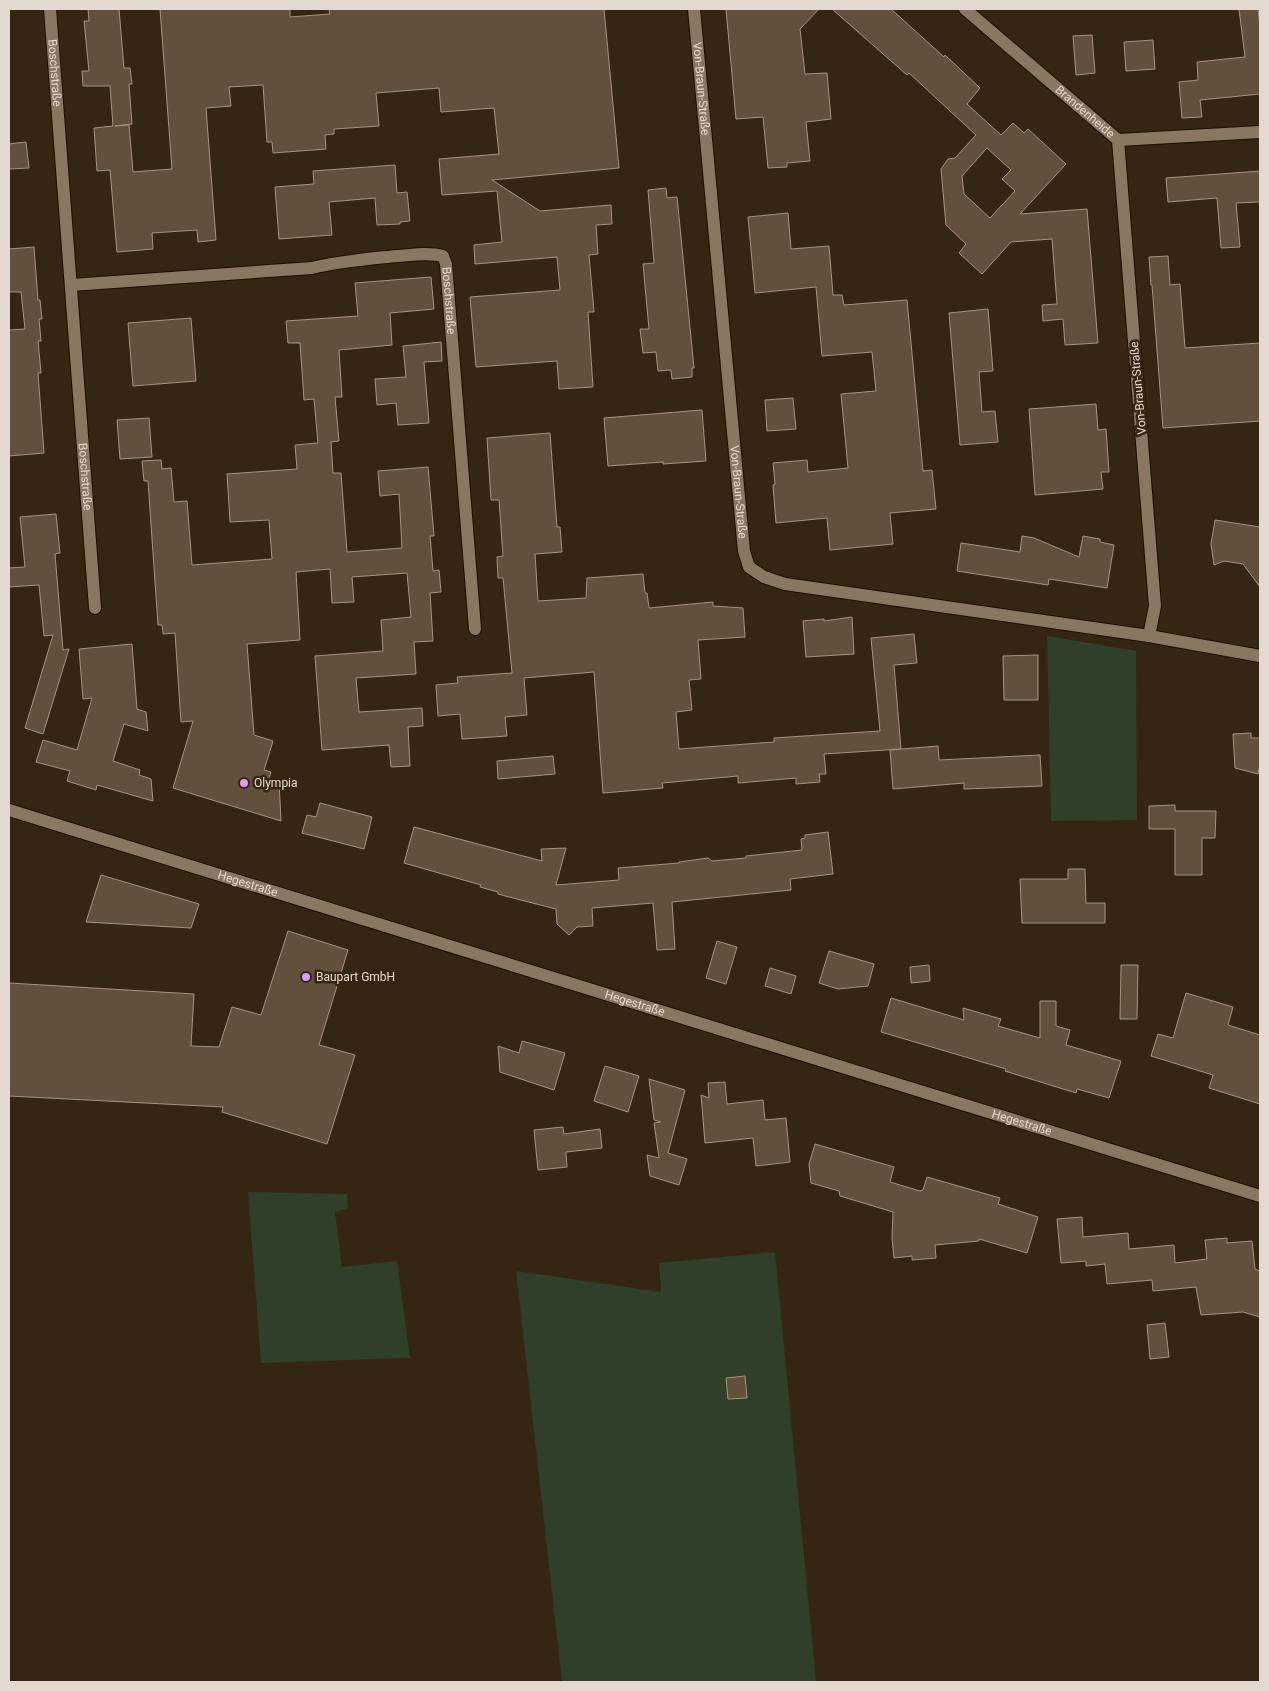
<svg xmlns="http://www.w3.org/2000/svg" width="1269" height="1691" viewBox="0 0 1269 1691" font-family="Roboto,sans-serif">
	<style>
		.green { fill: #2f3f29 }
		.building { fill: #62503d; stroke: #a7947f; fill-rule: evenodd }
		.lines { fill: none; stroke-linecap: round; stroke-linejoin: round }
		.minor-casing { stroke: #1c0e00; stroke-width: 14 }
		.minor { stroke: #897762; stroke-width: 12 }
		.poi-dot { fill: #d99af7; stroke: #352613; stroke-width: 2 }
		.labels { text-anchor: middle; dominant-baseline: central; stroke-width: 5; stroke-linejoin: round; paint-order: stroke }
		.street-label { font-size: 12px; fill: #e4d9ce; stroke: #352613 }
		.poi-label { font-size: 12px; fill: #e4d9ce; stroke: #352613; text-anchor: start }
	</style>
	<rect width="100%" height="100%" fill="#352613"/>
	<g class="green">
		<path d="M1047,636L1136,651L1137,820L1051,821Z"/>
		<path d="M248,1192L347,1194L348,1208L335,1212L342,1267L397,1261L410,1358L261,1363Z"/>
		<path d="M775,1252L816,1681L800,1682H562L516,1271L661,1292L659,1263Z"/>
	</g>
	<g class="building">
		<path d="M88,9H119L124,68H130L132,84H129L132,124L115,126L129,125L133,172L172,169L160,9H290V17L330,14L329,9H604L619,168L492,180L540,211L611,205L612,224L596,225L598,254L589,255L594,312H588L593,387L559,389L557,361L476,367L470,297L560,290L557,257L475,264L474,245L502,242L497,191L442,195L439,159L499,154L494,108L441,112L439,88L376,93L379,126L334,129V134L325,135L326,149L273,153L272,142H267L263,85L229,87L231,106L206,108L216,240L198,242L197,230L152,233L153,249L117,252L110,170L97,171L94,128L113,126L110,86H83L82,71H89L84,21H89Z"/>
		<path d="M726,9H819L800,29L805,74L827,73L831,119L806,122L810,161L787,163V167L768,168L763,117L736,119Z"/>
		<path d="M832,9H891L944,57L945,55L980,88L967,104L1001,135L1013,123L1024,133L1028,129L1066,164L1020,214L1087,209L1098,343L1065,345L1063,319L1043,321L1042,305L1057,304L1052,239L1011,242L982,274L959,253L966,244L946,225L941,169L948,159L955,158L976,135L909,73L907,75ZM987,148L1011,170L1002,179L1015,191L990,218L964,194L962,176Z"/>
		<path d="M1239,9H1258L1260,26V94L1200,100L1202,117L1182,118L1179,82L1198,80L1197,62L1245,57Z"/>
		<path d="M1092,35L1095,73L1076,75L1073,36Z"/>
		<path d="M1153,40L1155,69L1126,71L1124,42Z"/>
		<path d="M26,142L29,168L9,169V144Z"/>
		<path d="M395,165L397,193L407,192L410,221L400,222V224L377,225L375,198L329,202L332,235L279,239L275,187L314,184L313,171Z"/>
		<path d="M1260,171V202L1236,203L1240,247L1221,248L1217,198L1168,202L1166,178Z"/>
		<path d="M666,188L667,198L677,197L694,368H692V377L672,379L671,370L658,371L656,352L643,353L640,329H649L643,264L654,263L648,190Z"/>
		<path d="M788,213L791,249L829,246L833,295H842L844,305L907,300L923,471L932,470L936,509L890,513L893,544L830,550L827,518L776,523L773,485L775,484L773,463L807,460L808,472L848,468L841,394L876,391L872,352L822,356L816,287L755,293L748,217Z"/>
		<path d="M34,247L38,300H40L42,319H39L41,341H38L41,373H38L44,453L9,456V330L25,329L21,292H9V249Z"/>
		<path d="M1168,256L1170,285L1180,284L1185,348L1260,343V421L1163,428L1152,285H1151L1149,257Z"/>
		<path d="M431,277L434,309L390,313L392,345L339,350L342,397H335L339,441L331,442L333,473H341L347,552L402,548L399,494L380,496L378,471L428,467L434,536H430L433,571L439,570L441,592L430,593L433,641L414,642L416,674L356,678L359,712L422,708L423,726L408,727L410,766L391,767L389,745L322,750L315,656L383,651L381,620L411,617L407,573L352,577L354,602L332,603L330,569L296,572L300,640L247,644L254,735L273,741L264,770L271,772L269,778L279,781L281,821L173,788L193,721L181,722L175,633L163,634L162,625H158L148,481H144L142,461L161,460L162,469L171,468L174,502L187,501L192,565L272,559L269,520L230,522L227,474L297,469L295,445L318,443L314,399L304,400L300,343H288L286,321L358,316L355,283Z"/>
		<path d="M988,309L993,371L979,372L982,412L995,411L998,442L960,445L949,313Z"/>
		<path d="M191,318L196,381L133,386L128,323Z"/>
		<path d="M441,342L442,361L424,362L429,423L398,425L396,403L377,405L375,379L406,377L403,346Z"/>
		<path d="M793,398L796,429L767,431L765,400Z"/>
		<path d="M1096,404L1098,430L1106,429L1109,472H1101L1103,489L1035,495L1029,409Z"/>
		<path d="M702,410L706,461L663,464V462L608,466L604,418Z"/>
		<path d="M149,418L152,457L120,459L117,420Z"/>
		<path d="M550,433L557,527H560L562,552L535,554L538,601L586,598L587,578L643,574L645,593H647L649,608L713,602V606L743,608L745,637L698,640L701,679L689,680L692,710L676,712L679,749L774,742V738L880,731L871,638L914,634L917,663L894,665L901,749L824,754L826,774H819L820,782L796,784V778L738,783V776L662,783L663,788L603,793L594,672L524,678L527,715L505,717L507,736L462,739L460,714L438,716L436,685L458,683L457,677L512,673L503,578H498L497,557L503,556L499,500H491L487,438Z"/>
		<path d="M56,514L60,553L55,554L63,650L69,649L43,734L25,728L53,635L44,636L39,585L9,587V568L25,567L20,517Z"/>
		<path d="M1215,520L1260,527V587L1243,564L1224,561L1214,565L1211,544Z"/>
		<path d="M1022,536L1034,538L1079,557L1083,536L1100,539V542L1114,545L1107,588L1049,579L1048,585L957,571L961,543L1020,552Z"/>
		<path d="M852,617L854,654L806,657L803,621L824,619V621Z"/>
		<path d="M132,644L137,709L146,712L148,731L124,724L113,761L140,770L139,775L151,779L153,801L97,785L96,790L67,781L70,771L36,762L43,740L77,750L92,698L83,699L79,649Z"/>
		<path d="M1038,655V700H1004L1003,656Z"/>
		<path d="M1251,733V738H1260V764L1258,774L1235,768L1233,734Z"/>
		<path d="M938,746L939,760L1040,755L1042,786L964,789V783L893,789L890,750Z"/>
		<path d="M553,756L555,774L498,779L497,761Z"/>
		<path d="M320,803L372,817L364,849L302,833L307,815L316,817Z"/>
		<path d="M1175,805V811H1216L1215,838H1202V875H1175V829H1149V806Z"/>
		<path d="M414,827L542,861L541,849L566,848L556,885L619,880L618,868L679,863V862L708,858L712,861L746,858V856L802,850L801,839L805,838V835L828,832L833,874L790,879L791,890L672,902L675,949L657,950L653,903L592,908L593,926L577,927L569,935L557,924L556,909L505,896L498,894V892L480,887L481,885L404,863Z"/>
		<path d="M1068,869H1085L1086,903H1105V923H1022L1020,879H1068Z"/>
		<path d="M101,875L199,904L191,928L86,922Z"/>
		<path d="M288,931L348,950L319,1045L355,1055L327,1144L222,1112L223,1107L9,1096V983L194,994L191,1046L219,1047L232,1007L261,1015Z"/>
		<path d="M717,941L737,947L726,984L706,978Z"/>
		<path d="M829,951L874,964L868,986L838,989L819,983Z"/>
		<path d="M929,965L930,981L911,983L910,967Z"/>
		<path d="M1121,965H1138L1137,1019H1120Z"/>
		<path d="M770,968L796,976L791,994L765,986Z"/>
		<path d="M1186,993L1233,1007L1228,1025L1260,1035V1104L1209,1088L1213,1075L1151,1056L1158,1034L1173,1038Z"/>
		<path d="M891,998L964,1020L963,1008L1001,1019L998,1026L1040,1038V1001H1056V1026L1070,1030L1066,1045L1121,1061L1109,1098L1077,1089L1076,1093L1005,1071L1006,1069L881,1032Z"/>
		<path d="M522,1041L565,1053L554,1090L500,1072L498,1046L519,1053Z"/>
		<path d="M605,1066L639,1076L628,1112L594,1101Z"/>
		<path d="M649,1079L685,1090L668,1153L687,1159L679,1185L650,1176L647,1155L659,1158L654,1123L661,1122L654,1120Z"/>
		<path d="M725,1082L727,1104L763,1100L765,1120L786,1118L790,1162L756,1166L753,1138L705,1143L701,1095L709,1098L708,1083Z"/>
		<path d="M563,1127L564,1134L600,1129L602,1148L566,1152L567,1167L538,1170L534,1130Z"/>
		<path d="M815,1144L894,1167L890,1182L920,1191L923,1190L927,1177L1000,1198L998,1204L1038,1217L1027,1253L979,1239V1241L935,1245L936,1258L912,1260V1256L894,1258L892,1238L893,1212L840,1196L839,1191L811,1183L809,1164Z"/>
		<path d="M1082,1217L1083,1237L1128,1233L1129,1249L1174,1245L1175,1263L1207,1259L1205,1240L1227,1238V1243L1252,1241L1255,1269L1260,1271V1317L1243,1312L1201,1315L1196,1287L1153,1291L1152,1280L1107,1284L1105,1264L1086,1266V1261L1061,1263L1057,1219Z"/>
		<path d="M1165,1323L1169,1357L1150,1359L1147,1325Z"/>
		<path d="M745,1376L747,1398L728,1399L726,1378Z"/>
	</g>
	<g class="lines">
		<defs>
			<g id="minor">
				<path id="s1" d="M50,9L95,608"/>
				<path id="s2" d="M694,9L744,551L749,567L764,577L785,584L1149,636L1155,606L1118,140"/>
				<path id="s3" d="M965,9L1118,140L1260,132"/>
				<path id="s4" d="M71,285L312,268C340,261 368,259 397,256C412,255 429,252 443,256L446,264L475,629"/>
				<path d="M1149,636L1260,656"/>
				<path id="s5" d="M9,810L1260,1196"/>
			</g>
		</defs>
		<use href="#minor" class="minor-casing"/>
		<use href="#minor" class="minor"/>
	</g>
	<g class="poi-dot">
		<circle cx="244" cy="783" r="5"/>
		<circle cx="306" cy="977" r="5"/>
	</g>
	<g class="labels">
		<g class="street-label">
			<text stroke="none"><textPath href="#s1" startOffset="64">Boschstraße</textPath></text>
			<text stroke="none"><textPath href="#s2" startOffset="80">Von-Braun-Straße</textPath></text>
			<text stroke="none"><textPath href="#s3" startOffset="158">Brandenheide</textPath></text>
			<text stroke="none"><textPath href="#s4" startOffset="419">Boschstraße</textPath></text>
			<text transform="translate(1138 388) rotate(-95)">Von-Braun-Straße</text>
			<text stroke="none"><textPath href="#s1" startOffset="469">Boschstraße</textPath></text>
			<text stroke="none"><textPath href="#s2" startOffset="485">Von-Braun-Straße</textPath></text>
			<text stroke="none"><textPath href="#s5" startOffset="250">Hegestraße</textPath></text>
			<text stroke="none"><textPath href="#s5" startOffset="655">Hegestraße</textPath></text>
			<text stroke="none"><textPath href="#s5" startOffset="1060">Hegestraße</textPath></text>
		</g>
		<g class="poi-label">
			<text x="254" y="783">Olympia</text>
			<text x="316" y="977">Baupart GmbH</text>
		</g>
	</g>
	<rect width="1269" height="1691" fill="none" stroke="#e4d9ce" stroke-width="20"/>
</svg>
